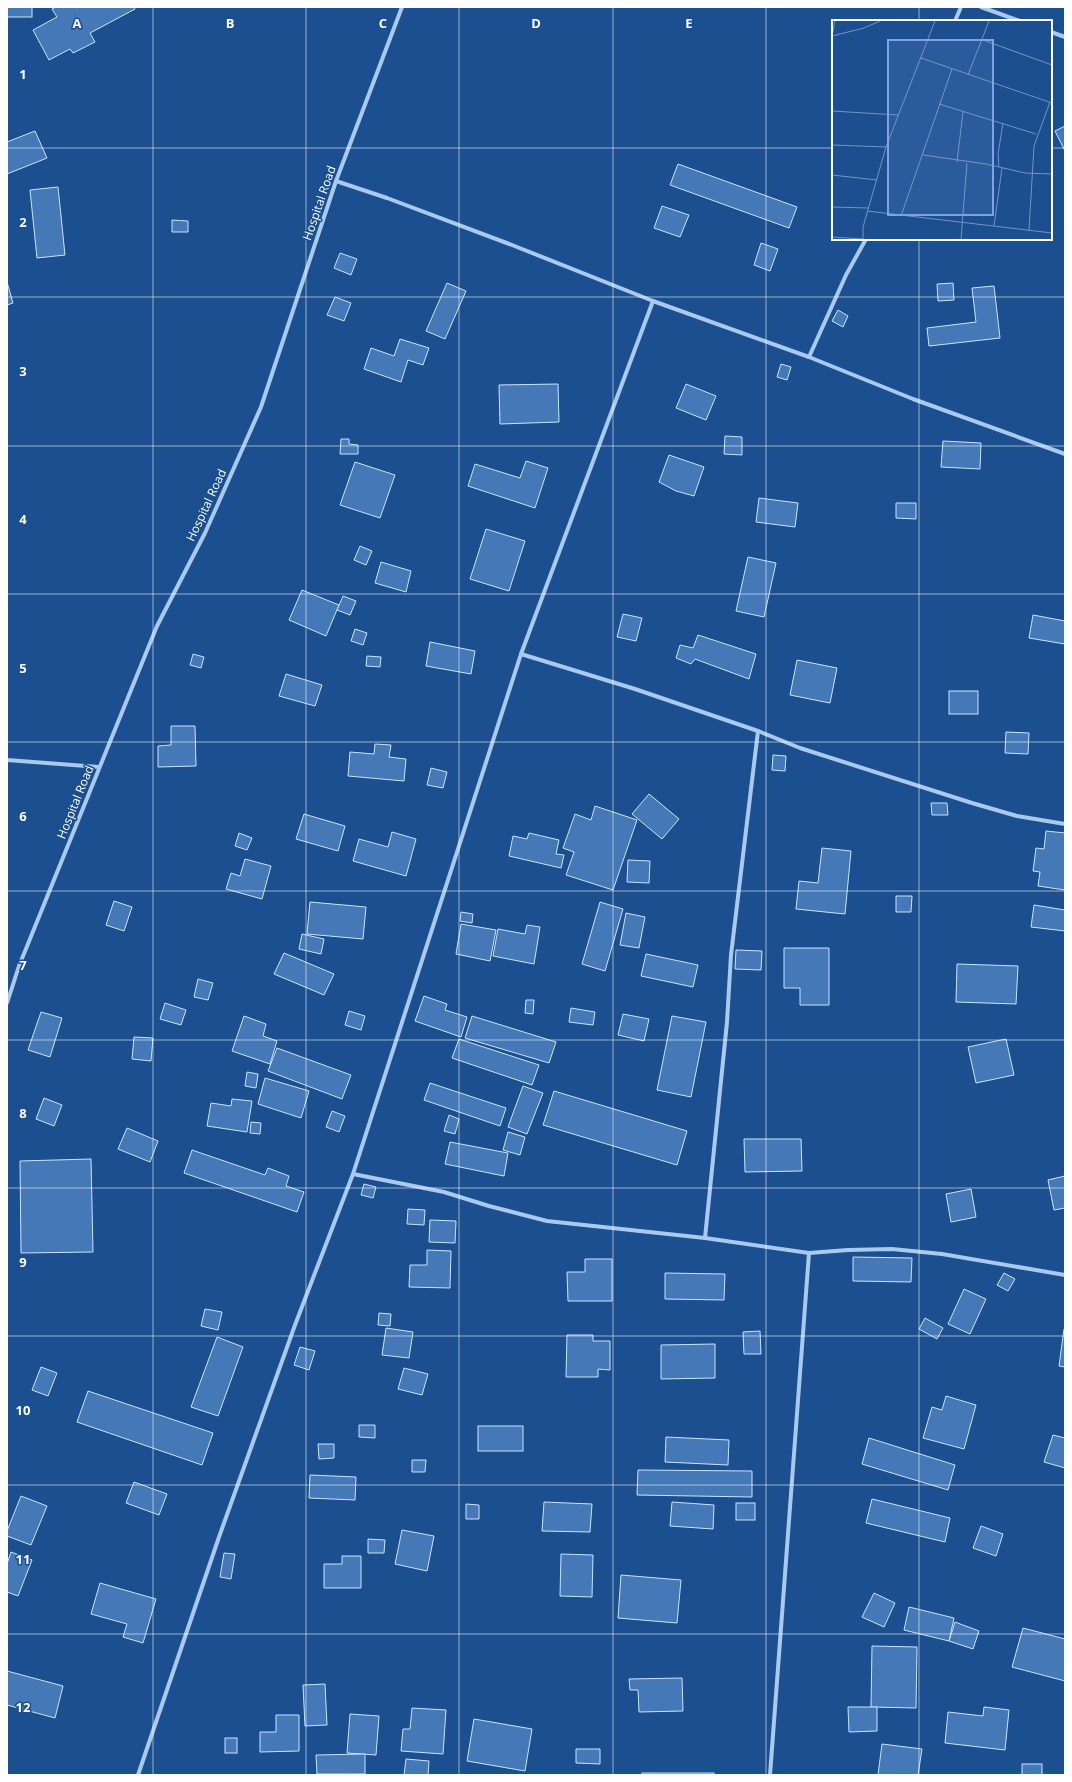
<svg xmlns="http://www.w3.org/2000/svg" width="1072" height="1782" viewBox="0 0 1072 1782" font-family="'Open Sans',sans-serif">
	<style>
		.building { fill: #4478b7; stroke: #cfe3fa }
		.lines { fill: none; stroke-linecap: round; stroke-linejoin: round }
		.minor { stroke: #a9c9ee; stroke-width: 4 }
		.grid { fill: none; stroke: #fff; stroke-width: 1; stroke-opacity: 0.55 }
		.labels { text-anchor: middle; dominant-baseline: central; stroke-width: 3; stroke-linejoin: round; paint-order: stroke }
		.street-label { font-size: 12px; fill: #fff; stroke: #1b4f8f }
		.inset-road { fill: none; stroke: #7695bc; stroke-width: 1 }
		.view { fill: #839eea; fill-opacity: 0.15; stroke: #839eea; stroke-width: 2 }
		.inset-edge { fill: none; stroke: #fff; stroke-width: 2 }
		.grid-label { font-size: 13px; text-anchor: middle; font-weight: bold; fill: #fff; stroke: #1b4f8f; stroke-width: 3; stroke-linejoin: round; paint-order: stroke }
	</style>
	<rect width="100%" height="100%" fill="#1b4f8f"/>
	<g class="building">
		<rect x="7" y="7" width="25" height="10"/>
		<path d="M56,7H76V8L79,7H134L135,9L90,33L95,42L73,53L70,49L49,60L33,30L57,17L52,9Z"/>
		<path d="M1065,126V151L1055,131Z"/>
		<path d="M35,131L47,158L7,174V142Z"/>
		<path d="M678,164L797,207L789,228L670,185Z"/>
		<path d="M58,187L65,255L37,258L30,190Z"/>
		<path d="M662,206L689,215L680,237L654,228Z"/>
		<path d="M172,220L188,221V232H172Z"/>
		<path d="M761,243L778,249L770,271L754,265Z"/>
		<path d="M340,253L357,259L351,275L334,268Z"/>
		<path d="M7,282L13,303L7,305Z"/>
		<path d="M447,283L466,291L445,339L426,331Z"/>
		<path d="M953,283L954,300L938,301L937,284Z"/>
		<path d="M994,286L1000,338L929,346L927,328L976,322L972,288Z"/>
		<path d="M335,297L351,303L344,321L327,315Z"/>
		<path d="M838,310L848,316L843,327L832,321Z"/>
		<path d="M400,339L429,348L423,365L408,360L401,382L364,369L371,348L394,356Z"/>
		<path d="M781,364L791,367L787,380L777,377Z"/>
		<path d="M558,384L559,422L500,424L499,385Z"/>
		<path d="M686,384L716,396L706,420L676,408Z"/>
		<path d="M725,436L742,437V455L724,454Z"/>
		<path d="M341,439H349V444L358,445V454H340Z"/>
		<path d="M943,441L981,443L980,469L941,467Z"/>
		<path d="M669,455L704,467L694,496L676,491L659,482Z"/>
		<path d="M526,461L548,468L535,508L468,486L475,464L520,478Z"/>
		<path d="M355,462L395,475L380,518L340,505Z"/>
		<path d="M759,498L798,503L795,527L756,522Z"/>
		<path d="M896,503H916V519L896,518Z"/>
		<path d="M486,529L525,541L509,591L470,579Z"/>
		<path d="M360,546L372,551L366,565L354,560Z"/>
		<path d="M748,557L776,563L764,617L736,611Z"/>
		<path d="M381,562L411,571L406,592L375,583Z"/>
		<path d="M302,590L339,605L326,636L289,620Z"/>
		<path d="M343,596L356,601L350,615L337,610Z"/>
		<path d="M623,614L642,618L636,641L617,637Z"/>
		<path d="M1033,615L1065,621V644L1029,638Z"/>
		<path d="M355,629L367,633L363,645L351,641Z"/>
		<path d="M698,635L756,654L749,679L695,659L691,664L676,658L680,645L693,648Z"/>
		<path d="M430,642L475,651L471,674L426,666Z"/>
		<path d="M193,654L204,657L201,668L190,665Z"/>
		<path d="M367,656L381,657L380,667L366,666Z"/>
		<path d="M797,660L837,668L830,703L790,695Z"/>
		<path d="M286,674L322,685L315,706L279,696Z"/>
		<rect x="949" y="691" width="29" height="23"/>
		<path d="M171,726H195L196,766L158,767V746L171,745Z"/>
		<path d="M1006,732L1029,733L1028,754L1005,753Z"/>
		<path d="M375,744L391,745L389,757L406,759L404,781L348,776L350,752L374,754Z"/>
		<path d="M773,755L786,756L785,771L772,770Z"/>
		<path d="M431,768L447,772L443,788L427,785Z"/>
		<path d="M649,794L679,819L662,839L632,814Z"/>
		<path d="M931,803H947L948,815H932Z"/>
		<path d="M595,806L637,820L613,890L566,875L574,852L563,848L575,814L591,820Z"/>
		<path d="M304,814L345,826L338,851L296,839Z"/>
		<path d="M1046,831L1065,833V890L1038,886L1040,872L1033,871L1036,848L1044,849Z"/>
		<path d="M392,832L416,839L406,876L353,861L359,839L388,847Z"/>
		<path d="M239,833L252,838L247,850L235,846Z"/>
		<path d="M529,833L559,840L556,854L564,855L561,868L509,856L513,836L527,839Z"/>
		<path d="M822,848L851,851L845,914L796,909L799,881L818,883Z"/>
		<path d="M245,859L271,866L262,899L226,889L231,873L240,876Z"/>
		<path d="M628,860L650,861L649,883L627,882Z"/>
		<path d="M896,896H912L911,912H896Z"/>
		<path d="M114,901L132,907L124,931L106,925Z"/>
		<path d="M310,902L366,907L363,939L307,934Z"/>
		<path d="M600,902L623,909L605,971L582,964Z"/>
		<path d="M1034,905L1065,910V931L1031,927Z"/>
		<path d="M461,912L473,914L472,923L460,921Z"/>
		<path d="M626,913L645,917L639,948L620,945Z"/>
		<path d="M461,924L496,930L490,961L456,954Z"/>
		<path d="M527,925L540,927L534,964L493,956L498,929L525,934Z"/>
		<path d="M302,934L324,939L321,954L299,949Z"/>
		<path d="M784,948H829V1005H800V988H784Z"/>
		<path d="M736,950L762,951L761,970L735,969Z"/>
		<path d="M284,953L334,974L324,995L274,974Z"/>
		<path d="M646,954L698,965L693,987L641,976Z"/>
		<path d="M957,964L1018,966L1016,1004L956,1002Z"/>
		<path d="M198,979L213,983L208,1000L194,997Z"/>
		<path d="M424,996L447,1004L445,1010L467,1017L461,1037L415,1021Z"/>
		<path d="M526,1000H534L533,1014L525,1013Z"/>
		<path d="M165,1003L186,1010L181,1025L160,1019Z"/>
		<path d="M571,1008L595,1012L593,1025L569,1022Z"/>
		<path d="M349,1011L365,1016L361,1030L345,1025Z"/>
		<path d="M41,1012L62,1018L50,1057L28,1050Z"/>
		<path d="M623,1014L649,1019L644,1041L618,1035Z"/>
		<path d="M244,1016L266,1024L263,1036L277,1041L270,1064L232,1051Z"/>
		<path d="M472,1016L556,1042L549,1063L465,1038Z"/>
		<path d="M672,1016L706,1022L691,1097L657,1090Z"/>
		<path d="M134,1037L153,1038L151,1061L132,1059Z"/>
		<path d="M459,1039L539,1065L532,1085L452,1058Z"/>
		<path d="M1006,1039L1014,1075L976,1083L968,1047Z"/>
		<path d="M277,1048L351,1075L342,1099L268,1071Z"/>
		<path d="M247,1072L258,1074L256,1088L245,1086Z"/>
		<path d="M265,1078L309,1091L301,1118L258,1104Z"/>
		<path d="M430,1083L506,1108L500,1126L424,1100Z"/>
		<path d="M523,1086L543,1093L527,1134L508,1127Z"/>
		<path d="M554,1091L687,1131L677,1165L543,1125Z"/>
		<path d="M44,1098L62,1105L54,1126L36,1119Z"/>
		<path d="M232,1099L252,1101L247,1132L207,1126L211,1103L231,1106Z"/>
		<path d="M332,1111L345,1116L339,1132L326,1127Z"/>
		<path d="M449,1115L459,1119L455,1134L444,1131Z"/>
		<path d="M251,1122L261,1123L260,1134L250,1133Z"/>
		<path d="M127,1128L158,1141L150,1162L118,1149Z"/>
		<path d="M508,1132L525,1137L520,1155L503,1150Z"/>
		<path d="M744,1139H801L802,1171L745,1172Z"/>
		<path d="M450,1142L508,1153L504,1176L445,1164Z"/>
		<path d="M192,1150L265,1175L268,1168L289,1176L286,1186L304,1192L297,1212L184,1173Z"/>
		<path d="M91,1159L93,1252L21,1253L20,1161Z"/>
		<path d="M1065,1176V1208L1054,1210L1048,1180Z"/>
		<path d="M364,1184L376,1187L373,1198L361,1195Z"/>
		<path d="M971,1189L976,1217L951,1222L946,1194Z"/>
		<path d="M408,1209L425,1210L424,1225L407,1224Z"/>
		<path d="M430,1220L456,1221L455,1243L429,1242Z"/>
		<path d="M427,1250L451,1251L450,1288L409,1287L410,1265H427Z"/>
		<path d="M853,1257L912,1258L911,1282L853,1281Z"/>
		<path d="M585,1259H612V1301H568L567,1272H585Z"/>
		<path d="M665,1273L725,1274L724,1300L665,1299Z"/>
		<path d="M1004,1273L1015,1279L1008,1291L997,1285Z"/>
		<path d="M964,1289L986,1299L970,1334L948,1324Z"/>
		<path d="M205,1309L222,1312L218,1330L201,1326Z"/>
		<path d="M379,1313L391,1314L390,1326L378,1325Z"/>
		<path d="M925,1318L943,1328L937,1339L919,1329Z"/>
		<path d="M386,1328L413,1332L409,1358L382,1355Z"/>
		<path d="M1064,1329H1065V1367L1059,1366Z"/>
		<path d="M760,1331L761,1354H744L743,1332Z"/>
		<path d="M567,1335H593V1341H610V1370L598,1369V1377H566Z"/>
		<path d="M217,1337L243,1347L218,1416L191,1407Z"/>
		<path d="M715,1344V1378L661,1379V1345Z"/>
		<path d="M300,1347L315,1351L309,1370L294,1365Z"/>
		<path d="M41,1367L57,1373L48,1396L32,1390Z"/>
		<path d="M404,1368L428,1374L422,1395L398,1389Z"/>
		<path d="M88,1391L213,1433L202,1465L77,1422Z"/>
		<path d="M946,1396L976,1405L964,1449L923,1438L932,1407L942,1410Z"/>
		<path d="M359,1425H375V1438L359,1437Z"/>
		<rect x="478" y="1426" width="45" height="25"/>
		<path d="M1053,1435L1065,1438V1468L1044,1462Z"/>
		<path d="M666,1437L729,1440L728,1465L665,1462Z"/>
		<path d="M869,1438L955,1465L948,1490L862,1464Z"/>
		<path d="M318,1444H334V1458L319,1459Z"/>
		<path d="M412,1460H426L425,1472H412Z"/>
		<path d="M638,1470L752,1471V1497L637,1495Z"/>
		<path d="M310,1475L356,1477L355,1500L309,1498Z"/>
		<path d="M134,1482L167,1494L159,1515L126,1503Z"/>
		<path d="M21,1496L47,1506L31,1545L7,1536V1531Z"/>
		<path d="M872,1499L950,1518L945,1542L866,1523Z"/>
		<path d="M544,1502L592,1504L590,1532L542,1531Z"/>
		<path d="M672,1502L714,1505L713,1529L670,1526Z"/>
		<rect x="736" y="1503" width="19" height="17"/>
		<path d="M466,1504L479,1505V1519H466Z"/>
		<path d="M981,1526L1003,1534L996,1556L973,1548Z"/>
		<path d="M402,1530L434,1536L427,1571L395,1564Z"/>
		<path d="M368,1539L385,1540L384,1553H368Z"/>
		<path d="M11,1552L32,1560L18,1596L7,1592V1564Z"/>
		<path d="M224,1553L235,1554L231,1579L220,1577Z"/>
		<path d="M561,1554L593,1555L592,1597L560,1596Z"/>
		<path d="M342,1556H361V1588H324V1564H342Z"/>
		<path d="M621,1575L681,1580L677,1623L618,1618Z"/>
		<path d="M100,1583L156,1599L143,1643L123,1637L127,1624L91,1614Z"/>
		<path d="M874,1593L895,1603L884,1627L862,1617Z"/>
		<path d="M909,1607L954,1618L949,1641L904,1630Z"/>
		<path d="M955,1622L979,1631L973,1649L949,1641Z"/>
		<path d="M1023,1628L1065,1639V1681L1012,1667Z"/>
		<path d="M872,1646L917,1647L916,1708L871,1707Z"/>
		<path d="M7,1671L63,1686L55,1718L7,1705Z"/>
		<path d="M682,1678L683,1711L639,1712L638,1690H630L629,1679Z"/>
		<path d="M325,1684L327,1725L305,1726L303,1685Z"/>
		<path d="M848,1707H877V1731L849,1732Z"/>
		<path d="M984,1707L1009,1710L1005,1750L945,1743L948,1712L983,1716Z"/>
		<path d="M412,1708L446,1710L443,1754L401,1751L403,1729H410Z"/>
		<path d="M350,1714L379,1716L376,1755L347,1753Z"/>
		<path d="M276,1715H299V1751L260,1752V1732H276Z"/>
		<path d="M474,1719L532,1729L525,1771L467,1761Z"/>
		<rect x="225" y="1738" width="12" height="15"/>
		<path d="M882,1744L922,1749L918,1775H878Z"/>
		<path d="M576,1749H600V1764L576,1763Z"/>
		<path d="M365,1754V1774H317L316,1755Z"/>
		<path d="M406,1759L429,1761L428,1775H404Z"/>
		<rect x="1022" y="1764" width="20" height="11"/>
		<rect x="642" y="1773" width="72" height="2"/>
	</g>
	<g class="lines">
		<g class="minor">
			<path d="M981,7L1020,21"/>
			<path d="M955,21L961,7"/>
			<path d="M1051,32L1065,37"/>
			<path d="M336,181L387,198L512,245L653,301L809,357L913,399L1065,454"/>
			<path d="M809,357L846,275L866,239"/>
			<path d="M521,654L635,689L758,731L800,748L972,803L1017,816L1065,824"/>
			<path d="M7,760L99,767"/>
			<path d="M7,1003L19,966L157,626L205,533L261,407L336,181L402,7"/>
			<path d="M353,1174L444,1192L489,1206L547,1221L705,1238L809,1253L848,1250L892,1249L942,1254L1065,1275"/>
			<path d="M705,1238L727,1022L731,955L758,731"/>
			<path d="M138,1775L219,1537L295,1325L353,1174L521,654L653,301"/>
			<path d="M770,1775L809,1253"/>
		</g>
	</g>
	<path class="grid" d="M153,7V1775M306,7V1775M459,7V1775M613,7V1775M766,7V1775M919,7V21M7,148H833M1051,148H1065M919,239V1775M7,297H1065M7,446H1065M7,594H1065M7,742H1065M7,891H1065M7,1040H1065M7,1188H1065M7,1336H1065M7,1485H1065M7,1634H1065"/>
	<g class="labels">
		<g class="street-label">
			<text transform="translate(319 203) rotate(-71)">Hospital Road</text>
			<text transform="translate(206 505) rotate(-65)">Hospital Road</text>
			<text transform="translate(75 802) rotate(-68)">Hospital Road</text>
		</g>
	</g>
	<g transform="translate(832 20)">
		<rect width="220" height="220" fill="#1b4f8f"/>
		<path class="inset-road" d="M0,16L32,8L48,1M0,16L3,1M151,20L220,45M89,38L220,83M136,55L157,1M107,84L204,114M0,91L66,95M0,125L54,127M91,135L154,144L193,153L220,154M125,142L131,92M167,147L166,134L171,103M0,155L45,160M0,187L36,188M35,191L220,213M69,196L120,49M162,206L170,148M197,210L202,126L218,82M0,217L31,219M31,219V207L54,127L103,1M129,219L135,143"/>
		<path class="view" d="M56,20H161V195H56Z"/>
		<rect width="220" height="220" class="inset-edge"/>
	</g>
	<g class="grid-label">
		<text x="77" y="28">A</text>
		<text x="230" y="28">B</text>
		<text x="383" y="28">C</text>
		<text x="536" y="28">D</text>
		<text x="689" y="28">E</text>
		<text x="23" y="79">1</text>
		<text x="23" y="227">2</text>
		<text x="23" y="376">3</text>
		<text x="23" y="524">4</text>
		<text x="23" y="673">5</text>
		<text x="23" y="821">6</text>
		<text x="23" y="970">7</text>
		<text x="23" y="1118">8</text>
		<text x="23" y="1267">9</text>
		<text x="23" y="1415">10</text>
		<text x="23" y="1564">11</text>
		<text x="23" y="1712">12</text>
	</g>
	<rect width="1072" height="1782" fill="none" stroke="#ffffff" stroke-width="16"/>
</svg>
